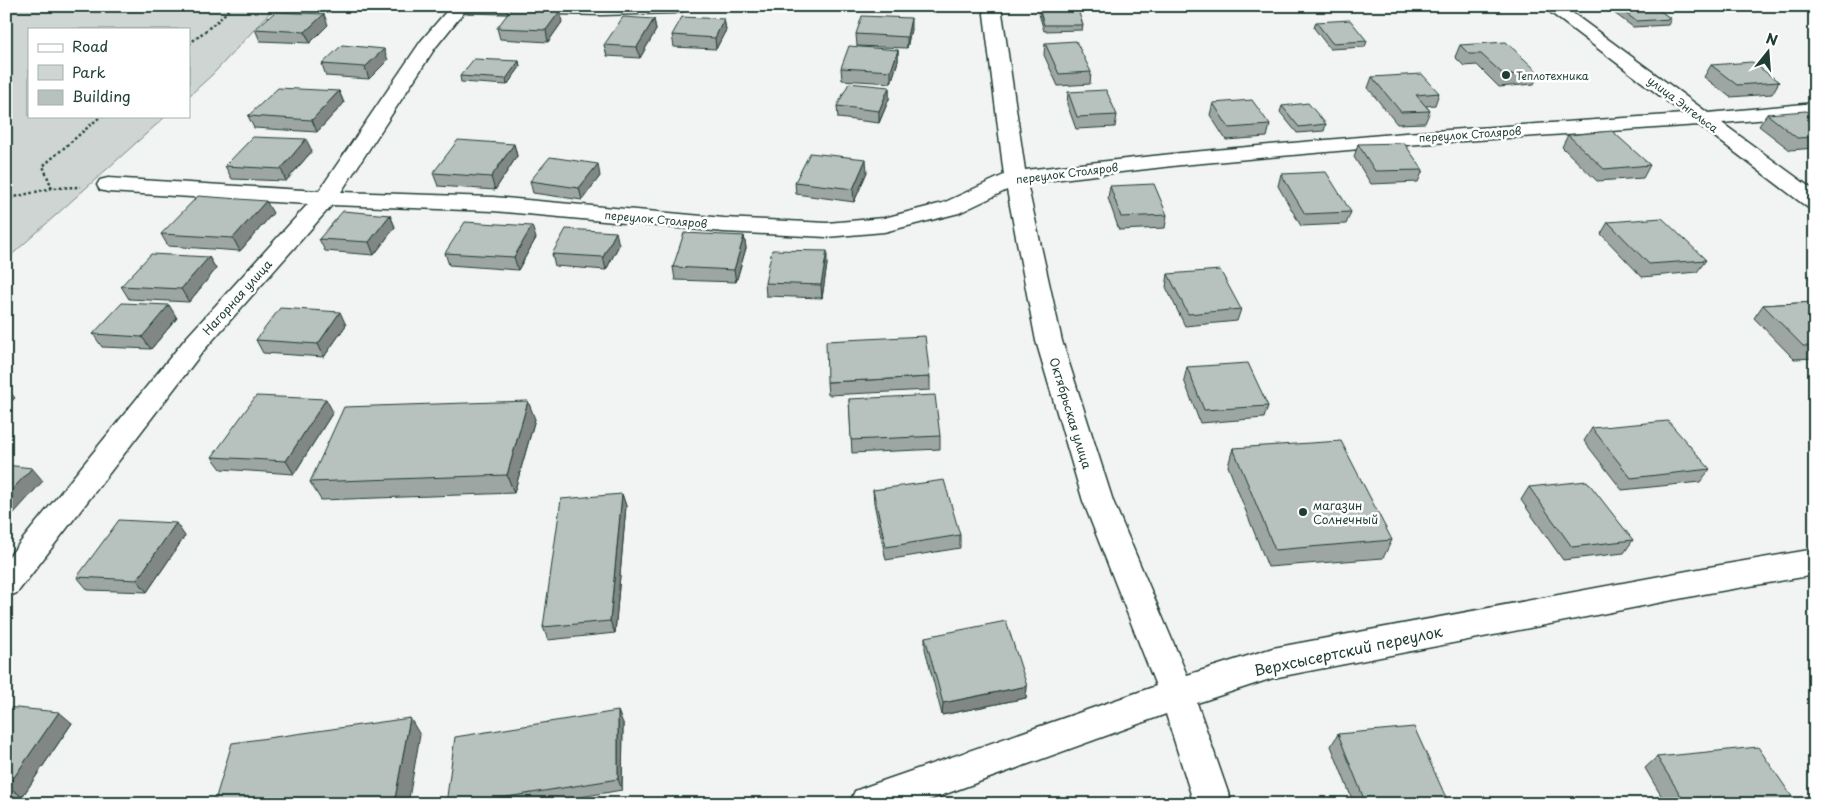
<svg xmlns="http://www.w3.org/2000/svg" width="1821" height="810" viewBox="0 0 1821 810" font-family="'Playpen Sans',sans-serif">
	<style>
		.green { fill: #ced5d3; stroke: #768984 }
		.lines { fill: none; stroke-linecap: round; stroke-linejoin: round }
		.minor-casing { stroke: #1f3d34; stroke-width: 3 }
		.path { stroke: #1f3d34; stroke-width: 2.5; stroke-dasharray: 2.5 2.5; stroke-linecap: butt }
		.minor { fill: #fff; fill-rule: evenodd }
		.wall { fill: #9da6a3; stroke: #1f3d34 }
		.shaded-wall { fill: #808784; stroke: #1f3d34 }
		.building { fill: #b7c1bd; stroke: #1f3d34 }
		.poi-dot { fill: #1f3d34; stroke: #fff; stroke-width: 2 }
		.labels { text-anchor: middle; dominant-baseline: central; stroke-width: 5; stroke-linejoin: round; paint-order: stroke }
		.far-poi-label { font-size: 11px; fill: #1f3d34; stroke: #fff; text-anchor: start }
		.far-street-label { font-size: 11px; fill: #1f3d34; stroke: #fff }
		.street-label { font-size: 12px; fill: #1f3d34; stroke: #fff }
		.poi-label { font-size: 12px; fill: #1f3d34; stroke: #fff; text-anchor: start }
		.near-street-label { font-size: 15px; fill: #1f3d34; stroke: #fff }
	</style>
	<rect width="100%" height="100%" fill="#f2f3f3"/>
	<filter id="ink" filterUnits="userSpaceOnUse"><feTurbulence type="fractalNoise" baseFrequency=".02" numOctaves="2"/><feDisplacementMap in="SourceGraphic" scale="10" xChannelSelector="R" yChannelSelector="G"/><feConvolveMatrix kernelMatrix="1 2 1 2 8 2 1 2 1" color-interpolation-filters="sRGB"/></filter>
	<g filter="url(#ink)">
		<path class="green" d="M6,6H276L213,74L189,96V29H29V116H166L6,260Z"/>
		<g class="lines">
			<defs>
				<path id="minor" d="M451,6H689L686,10L675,13L602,15L464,12L435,48L341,192L493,197L724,218L827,223L884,218L943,203L1004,175L983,6H1001L1025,170L1181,153L1405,133L1684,114L1542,6H1563L1708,113L1815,103V115L1722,123L1815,191V209L1807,207L1699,125L1405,145L1181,165L1027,183L1062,341L1113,501L1187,675L1273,648L1709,567L1815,549V575L1709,593L1273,678L1197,703L1232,804H1194L1166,714L918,804H849L855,791L868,786L1156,686L1083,501L1036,341L1007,190L959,213L884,232L827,237L724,232L493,211L332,205L204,350L17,593L6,597V560L186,338L308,204L108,192L100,190L97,185L100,180L108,178L319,191L421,41Z"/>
			</defs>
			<use href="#minor" class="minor-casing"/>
			<g class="path">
				<path d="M189,44L220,19L232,6"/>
				<path d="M52,188L43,166L101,116"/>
				<path d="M6,199L52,188L80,187"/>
			</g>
			<use href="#minor" class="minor"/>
		</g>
		<g class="wall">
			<path d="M1612,6H1654L1671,19L1668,25L1633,27L1610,10Z"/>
			<path d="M1039,8L1083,25L1082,30L1044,31L1039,14Z"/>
			<path d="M654,19L656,30L640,58L607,56L604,45Z"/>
			<path d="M724,19L726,30L716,49L674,47L672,35Z"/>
			<path d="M562,22L548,42L500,39L497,28Z"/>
			<path d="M1316,22L1367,41L1365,47L1330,49L1314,28Z"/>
			<path d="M328,25L310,43L260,41L255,29Z"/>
			<path d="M911,29L907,48L857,46L856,34Z"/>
			<path d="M1045,43L1091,72L1090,84L1058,86L1044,55Z"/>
			<path d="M1460,45L1539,73L1534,84L1499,87L1477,65L1464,66L1455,57Z"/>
			<path d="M898,50V61L891,83L842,80L841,68Z"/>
			<path d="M388,60L369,79L326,76L322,64Z"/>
			<path d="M519,61L520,67L507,85L461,82L460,76Z"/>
			<path d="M1711,65L1779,82L1772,94L1730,97L1704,77Z"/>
			<path d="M1372,77L1439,93L1435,105L1426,106L1430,111L1425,123L1397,124L1368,88Z"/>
			<path d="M889,87V99L879,123L838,118L837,106Z"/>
			<path d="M339,91L344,103L317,132L254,128L248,116Z"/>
			<path d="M1068,92L1117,115L1115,127L1076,129L1067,104Z"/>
			<path d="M1213,103L1270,125L1267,137L1226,140L1210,115Z"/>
			<path d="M1282,106L1326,124L1324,131L1297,133L1280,112Z"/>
			<path d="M1767,114L1815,117V148L1790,150L1759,126Z"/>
			<path d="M1568,135L1650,165L1643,178L1597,181L1562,147Z"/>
			<path d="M514,144L517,156L495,190L438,186L433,173Z"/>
			<path d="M1358,144L1423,170L1418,182L1371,184L1354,157Z"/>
			<path d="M312,151L286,181L232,179L225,166Z"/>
			<path d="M867,172L854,202L796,194L795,182Z"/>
			<path d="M1281,174L1351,212L1346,224L1301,226L1278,186Z"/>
			<path d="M600,176L582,200L533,193L530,181Z"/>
			<path d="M1110,186L1167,215L1165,228L1119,230L1108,198Z"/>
			<path d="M273,213L240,251L168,246L161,234Z"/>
			<path d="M390,215L395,227L374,255L325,251L319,239Z"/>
			<path d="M1608,222L1706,260L1697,272L1642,277L1601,234Z"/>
			<path d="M744,236L746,248L736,282L675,280L673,267Z"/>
			<path d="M536,238L518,270L449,265L445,253Z"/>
			<path d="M619,245L606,270L555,266L552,254Z"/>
			<path d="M209,257L216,269L189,302L129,299L121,286Z"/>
			<path d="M827,264L822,298L766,296L765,283Z"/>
			<path d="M1168,274L1241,309L1237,321L1185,326L1166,287Z"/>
			<path d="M1815,302V358L1794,359L1754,318L1763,305Z"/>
			<path d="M177,318L151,349L102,347L93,334Z"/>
			<path d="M346,325L324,357L263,353L256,340Z"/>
			<path d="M1187,367L1268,406L1264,418L1200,423L1184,380Z"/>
			<path d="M930,377V390L828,395L827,382Z"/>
			<path d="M849,399L940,436V449L852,453Z"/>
			<path d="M333,412L294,474L221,469L212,457Z"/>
			<path d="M535,419L514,493L321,500L310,482Z"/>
			<path d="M1592,428L1710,469L1700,482L1622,490L1584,441Z"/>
			<path d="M1233,448L1392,540L1383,558L1268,567L1228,466Z"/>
			<path d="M1529,487L1633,540L1624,553L1563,560L1521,500Z"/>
			<path d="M873,490L960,535V548L886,560L874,503Z"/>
			<path d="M622,494L626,506L615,633L548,640L543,627Z"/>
			<path d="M185,536L147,592L88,590L77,577Z"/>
			<path d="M925,637L1027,686L1026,698L942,715L925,649Z"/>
			<path d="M6,707L72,723L22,797L6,796Z"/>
			<path d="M623,723L622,790L539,804H446Z"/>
			<path d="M1338,734L1449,804H1354L1331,746Z"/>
			<path d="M1657,757L1797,804H1666L1645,768Z"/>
		</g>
		<g class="shaded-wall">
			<path d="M560,11L562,22L548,42L546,30Z"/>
			<path d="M324,14L328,25L310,43L305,32Z"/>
			<path d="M911,18V29L907,48V37Z"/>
			<path d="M654,19L656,30L640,58L637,47Z"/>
			<path d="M724,19L726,30L716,49L715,38Z"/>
			<path d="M384,49L388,60L369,79L365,67Z"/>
			<path d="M898,50V61L891,83V71Z"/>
			<path d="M519,61L520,67L507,85L506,79Z"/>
			<path d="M889,87V99L879,123V111Z"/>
			<path d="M339,91L344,103L317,132L312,120Z"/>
			<path d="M306,139L312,151L286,181L281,169Z"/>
			<path d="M514,144L517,156L495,190L491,177Z"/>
			<path d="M866,159L867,172L854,202L853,189Z"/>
			<path d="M598,164L600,176L582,200L579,188Z"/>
			<path d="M266,201L273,213L240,251L233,238Z"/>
			<path d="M390,215L395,227L374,255L369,242Z"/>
			<path d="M532,226L536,238L518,270L514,257Z"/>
			<path d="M616,232L619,245L606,270L603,257Z"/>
			<path d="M744,236L746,248L736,282L734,270Z"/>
			<path d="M827,251V264L822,298L821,285Z"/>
			<path d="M209,257L216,269L189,302L181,289Z"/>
			<path d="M169,305L177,318L151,349L142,337Z"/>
			<path d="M340,312L346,325L324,357L318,344Z"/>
			<path d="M6,387L15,398L6,407Z"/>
			<path d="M326,399L333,412L294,474L286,461Z"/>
			<path d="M528,401L535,419L514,493L507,475Z"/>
			<path d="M32,468L43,481L6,522V496Z"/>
			<path d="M622,494L626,506L615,633L610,621Z"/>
			<path d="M176,523L185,536L147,592L137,580Z"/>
			<path d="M1027,686L1026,698L942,715L943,703Z"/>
			<path d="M618,711L623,723L622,790L618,779Z"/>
			<path d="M59,712L72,723L22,797L8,786Z"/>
			<path d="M410,718L420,735L408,804H394Z"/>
		</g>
		<g class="building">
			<path d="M1616,6H1654L1671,19L1636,21Z"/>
			<path d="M1077,7L1083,25H1044L1039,8Z"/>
			<path d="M512,8L560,11L546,30L497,28Z"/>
			<path d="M275,12L324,14L305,32L255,29Z"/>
			<path d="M862,16L911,18L907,37L856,34Z"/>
			<path d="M623,17L654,19L637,47L604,45Z"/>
			<path d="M682,17L724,19L715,38L672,35Z"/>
			<path d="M1350,20L1367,41L1332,43L1316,22Z"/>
			<path d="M1076,41L1091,72L1059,74L1045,43Z"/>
			<path d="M1506,42L1539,73L1504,75L1481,54H1469L1460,45Z"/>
			<path d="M342,45L384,49L365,67L322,64Z"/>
			<path d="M849,46L898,50L891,71L841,68Z"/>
			<path d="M474,59L519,61L506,79L460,76Z"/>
			<path d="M1752,62L1779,82L1737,85L1711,65Z"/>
			<path d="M1422,74L1439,93L1416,95L1430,111L1401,112L1372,77Z"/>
			<path d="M849,83L889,87L879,111L837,106Z"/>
			<path d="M278,88L339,91L312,120L248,116Z"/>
			<path d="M1106,90L1117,115L1077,117L1068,92Z"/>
			<path d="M1252,100L1270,125L1229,128L1213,103Z"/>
			<path d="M1308,103L1326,124L1299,127L1282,106Z"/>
			<path d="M1806,111L1815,117V137L1797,138L1767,114Z"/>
			<path d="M1612,131L1650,165L1604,169L1568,135Z"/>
			<path d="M253,137L306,139L281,169L225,166Z"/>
			<path d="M458,140L514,144L491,177L433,173Z"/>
			<path d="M1404,143L1423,170L1375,171L1358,144Z"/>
			<path d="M810,153L866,159L853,189L795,182Z"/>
			<path d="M550,157L598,164L579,188L530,181Z"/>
			<path d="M1326,172L1351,212L1305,214L1281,174Z"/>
			<path d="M1154,184L1167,215L1121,217L1110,186Z"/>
			<path d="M198,196L266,201L233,238L161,234Z"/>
			<path d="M343,211L390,215L369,242L319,239Z"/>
			<path d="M1662,218L1706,260L1649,264L1608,222Z"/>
			<path d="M465,222L532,226L514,257L445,253Z"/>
			<path d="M566,229L616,232L603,257L552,254Z"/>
			<path d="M684,233L744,236L734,270L673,267Z"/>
			<path d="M772,250L827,251L821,285L765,283Z"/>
			<path d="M151,254L209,257L181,289L121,286Z"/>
			<path d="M1220,270L1241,309L1188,314L1168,274Z"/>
			<path d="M1815,302V346H1803L1763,305Z"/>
			<path d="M122,303L169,305L142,337L93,334Z"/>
			<path d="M280,308L340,312L318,344L256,340Z"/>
			<path d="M925,336L930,377L827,382L826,341Z"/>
			<path d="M1248,363L1268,406L1204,410L1187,367Z"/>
			<path d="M935,395L940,436L851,440L849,399Z"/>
			<path d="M256,396L326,399L286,461L212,457Z"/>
			<path d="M528,401L507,475L310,482L344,407Z"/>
			<path d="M1668,421L1710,469L1631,478L1592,428Z"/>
			<path d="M1341,441L1392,540L1275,550L1233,448Z"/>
			<path d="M6,465L32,468L6,496Z"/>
			<path d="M944,480L960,535L886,547L873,490Z"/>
			<path d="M1587,481L1633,540L1572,547L1529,487Z"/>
			<path d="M622,494L610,621L543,627L561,499Z"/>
			<path d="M119,520L176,523L137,580L77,577Z"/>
			<path d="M1006,621L1027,686L943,703L925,637Z"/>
			<path d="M6,707L59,712L8,786H6Z"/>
			<path d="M618,711V779L464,804H446L455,737Z"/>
			<path d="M410,718L394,804H214L232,743Z"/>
			<path d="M1414,727L1449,804H1366L1338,734Z"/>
			<path d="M1758,747L1797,804H1686L1657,757Z"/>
		</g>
	</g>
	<g class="poi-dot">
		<circle cx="1506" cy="75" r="5"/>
		<circle cx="1303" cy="512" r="5"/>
	</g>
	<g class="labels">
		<g class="far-poi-label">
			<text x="1516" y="75">Теплотехника</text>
		</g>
		<g class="far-street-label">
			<text transform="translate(1683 104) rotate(37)">улица Энгельса</text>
			<text transform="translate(1470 134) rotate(-4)">переулок Столяров</text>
			<text transform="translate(1067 173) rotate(-7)">переулок Столяров</text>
			<text transform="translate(656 219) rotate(5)">переулок Столяров</text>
		</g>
		<g class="street-label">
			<text transform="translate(237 297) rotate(-48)">Нагорная улица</text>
			<text transform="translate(1071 413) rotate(73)">Октябрьская улица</text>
		</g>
		<g class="poi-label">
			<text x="1313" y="505">магазин<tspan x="1313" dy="14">Солнечный</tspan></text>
		</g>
		<g class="near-street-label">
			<text transform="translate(1348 650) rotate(-12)">Верхсысертский переулок</text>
		</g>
	</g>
	<rect width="1821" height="810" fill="none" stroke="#fff" stroke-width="25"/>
	<rect x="12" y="12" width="1796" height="785" fill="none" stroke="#1f3d34" stroke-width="2" filter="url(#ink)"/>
	<rect x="28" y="28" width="162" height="90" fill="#ffffff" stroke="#a5b1ae"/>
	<rect x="38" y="44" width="25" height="8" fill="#ffffff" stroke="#a5b1ae"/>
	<text x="72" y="52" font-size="15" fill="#1f3d34">Road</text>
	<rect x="38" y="65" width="25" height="15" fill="#ced5d3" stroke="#a5b1ae"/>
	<text x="72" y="78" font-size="15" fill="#1f3d34">Park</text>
	<rect x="38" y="90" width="25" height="15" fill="#b7c1bd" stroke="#a5b1ae"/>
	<text x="72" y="102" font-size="15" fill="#1f3d34">Building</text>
	<g transform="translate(1768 52) rotate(17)" stroke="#ffffff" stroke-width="4" paint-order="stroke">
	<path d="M0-4L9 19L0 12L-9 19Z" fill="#1f3d34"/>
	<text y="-8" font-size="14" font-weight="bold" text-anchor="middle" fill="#1f3d34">N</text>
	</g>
</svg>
